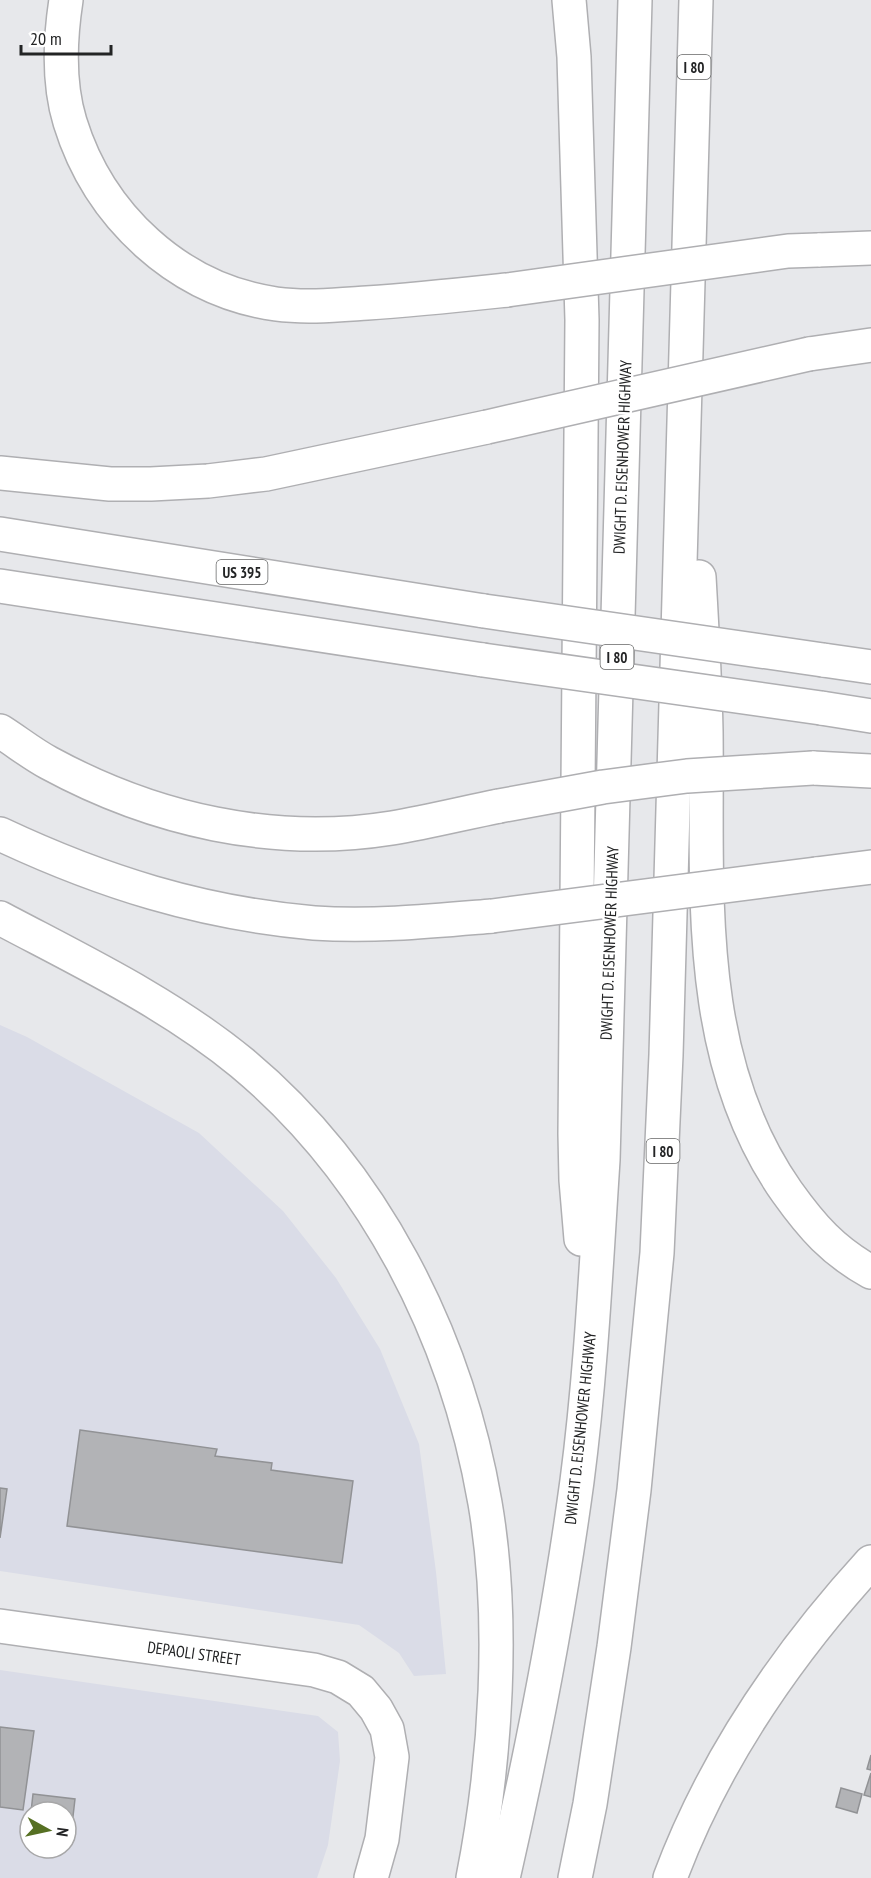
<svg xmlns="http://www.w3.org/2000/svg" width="871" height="1878" viewBox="0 0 871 1878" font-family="'PT Sans Narrow',sans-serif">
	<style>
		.built { fill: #dadce7; fill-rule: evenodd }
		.building { fill: #b2b3b6; stroke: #919295; stroke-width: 1.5 }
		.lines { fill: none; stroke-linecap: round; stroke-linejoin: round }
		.street-casing { stroke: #afafb2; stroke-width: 36 }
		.highway-casing { stroke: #afafb2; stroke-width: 36 }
		.street { stroke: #fff; stroke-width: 33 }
		.highway { stroke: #fff; stroke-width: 33 }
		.highway-bridge-casing { stroke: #afafb2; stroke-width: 36; stroke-linecap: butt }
		.highway-bridge { stroke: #fff; stroke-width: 33 }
		.labels { text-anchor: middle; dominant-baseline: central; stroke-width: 5; stroke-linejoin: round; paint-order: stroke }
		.shield { fill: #fff; stroke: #656666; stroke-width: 1.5 }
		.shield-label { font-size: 15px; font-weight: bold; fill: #232425 }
		.street-label { font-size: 16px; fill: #232425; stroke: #fff }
	</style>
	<rect width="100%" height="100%" fill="#e7e8eb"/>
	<g class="built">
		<path d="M0,1025L27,1037L199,1133L283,1211L336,1278L380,1349L419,1444L436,1572L446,1674L414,1676L399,1653L359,1625L0,1571Z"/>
		<path d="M0,1670L318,1716L338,1732L340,1761L328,1845L317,1878H0ZM30,1812H66V1848H30Z"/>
	</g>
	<g class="building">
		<path d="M80,1430L217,1449L215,1456L272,1463L271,1470L353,1481L342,1563L67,1526Z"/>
		<path d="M0,1488L7,1489L0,1538Z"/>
		<path d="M0,1727L34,1731L23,1810L0,1807Z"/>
		<path d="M871,1755V1770L867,1769Z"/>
		<path d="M871,1773V1797L864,1795Z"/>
		<path d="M841,1788L862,1794L857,1813L836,1807Z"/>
		<path d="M33,1794L75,1799L70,1842H66V1812H31Z"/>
	</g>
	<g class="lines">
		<defs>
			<path id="street" d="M0,1626L314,1670L338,1677L361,1691L376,1709L387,1729L392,1757L382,1839L371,1878"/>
			<g id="highway">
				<path d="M66,0C60,39 58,83 70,122C99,216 178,290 276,304C306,308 337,305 367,303C414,300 460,295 507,290"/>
				<path d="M569,0L574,57L582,320L575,1134L576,1180L581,1239"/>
				<path d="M818,250L871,248"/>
				<path d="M809,354L871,345"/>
				<path d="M0,473L110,484H151L208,481L266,474L487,427"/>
				<path d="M0,534L484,611"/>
				<path d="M699,577C702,628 705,680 706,731C708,887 692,1057 787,1192C812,1227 833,1251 871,1272"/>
				<path d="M0,586L483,660"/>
				<path d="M823,660L871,667"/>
				<path d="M821,708L871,716"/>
				<path d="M0,731C16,741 32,754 49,763C154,820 273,847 392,828C428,822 464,813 499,806"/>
				<path d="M813,768L871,771"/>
				<path d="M0,834C102,882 201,913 314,923C373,927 433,921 492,916"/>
				<path d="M816,874L871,867"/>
				<path d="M0,918C83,962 169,1003 242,1063C374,1173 456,1335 485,1503C505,1620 496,1761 473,1878"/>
				<path d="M503,1878C533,1747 559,1614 577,1481C591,1374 596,1267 603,1160L635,0"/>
				<path d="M575,1878L590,1804L614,1647L634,1490L657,1253L666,1055L696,0"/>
				<path d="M670,1878C714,1760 787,1654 871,1562"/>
			</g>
		</defs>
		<use href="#street" class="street-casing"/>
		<use href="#highway" class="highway-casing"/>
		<use href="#street" class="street"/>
		<use href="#highway" class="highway"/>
		<defs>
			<g id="highway-bridge">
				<path d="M507,290L788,251L818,250"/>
				<path d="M487,427L809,354"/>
				<path d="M484,611L823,660"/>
				<path d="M483,660L821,708"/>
				<path d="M499,806L603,787L687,776L813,768"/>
				<path d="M492,916L816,874"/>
			</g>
		</defs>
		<use href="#highway-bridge" class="highway-bridge-casing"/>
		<use href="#highway-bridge" class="highway-bridge"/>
	</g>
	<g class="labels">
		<g class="shield">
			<rect x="677.5" y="55" width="33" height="24" rx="4.5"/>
			<rect x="216.5" y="560" width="51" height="24" rx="4.5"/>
			<rect x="600.5" y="645" width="33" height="24" rx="4.5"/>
			<rect x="646.5" y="1139" width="33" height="24" rx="4.5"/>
		</g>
		<g class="shield-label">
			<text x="694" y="67">I 80</text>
			<text x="242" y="572">US 395</text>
			<text x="617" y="657">I 80</text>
			<text x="663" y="1151">I 80</text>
		</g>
		<g class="street-label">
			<text transform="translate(622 457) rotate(-88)">DWIGHT D. EISENHOWER HIGHWAY</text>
			<text transform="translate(609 943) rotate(-88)">DWIGHT D. EISENHOWER HIGHWAY</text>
			<text transform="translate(580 1428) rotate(-84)">DWIGHT D. EISENHOWER HIGHWAY</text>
			<text transform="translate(194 1653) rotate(8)">DEPAOLI STREET</text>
		</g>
	</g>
	<g transform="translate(48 1830) rotate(98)"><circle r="28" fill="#ffffff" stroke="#a7a7a8" stroke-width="1.5"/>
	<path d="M0-4.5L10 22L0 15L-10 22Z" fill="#567023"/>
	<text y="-9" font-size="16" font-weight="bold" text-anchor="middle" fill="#232425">N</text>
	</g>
	<path d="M21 45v9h90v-9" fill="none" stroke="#232425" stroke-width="3"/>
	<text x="30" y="45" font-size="18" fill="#232425" stroke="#ffffff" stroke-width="4.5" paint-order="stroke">20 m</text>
</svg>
